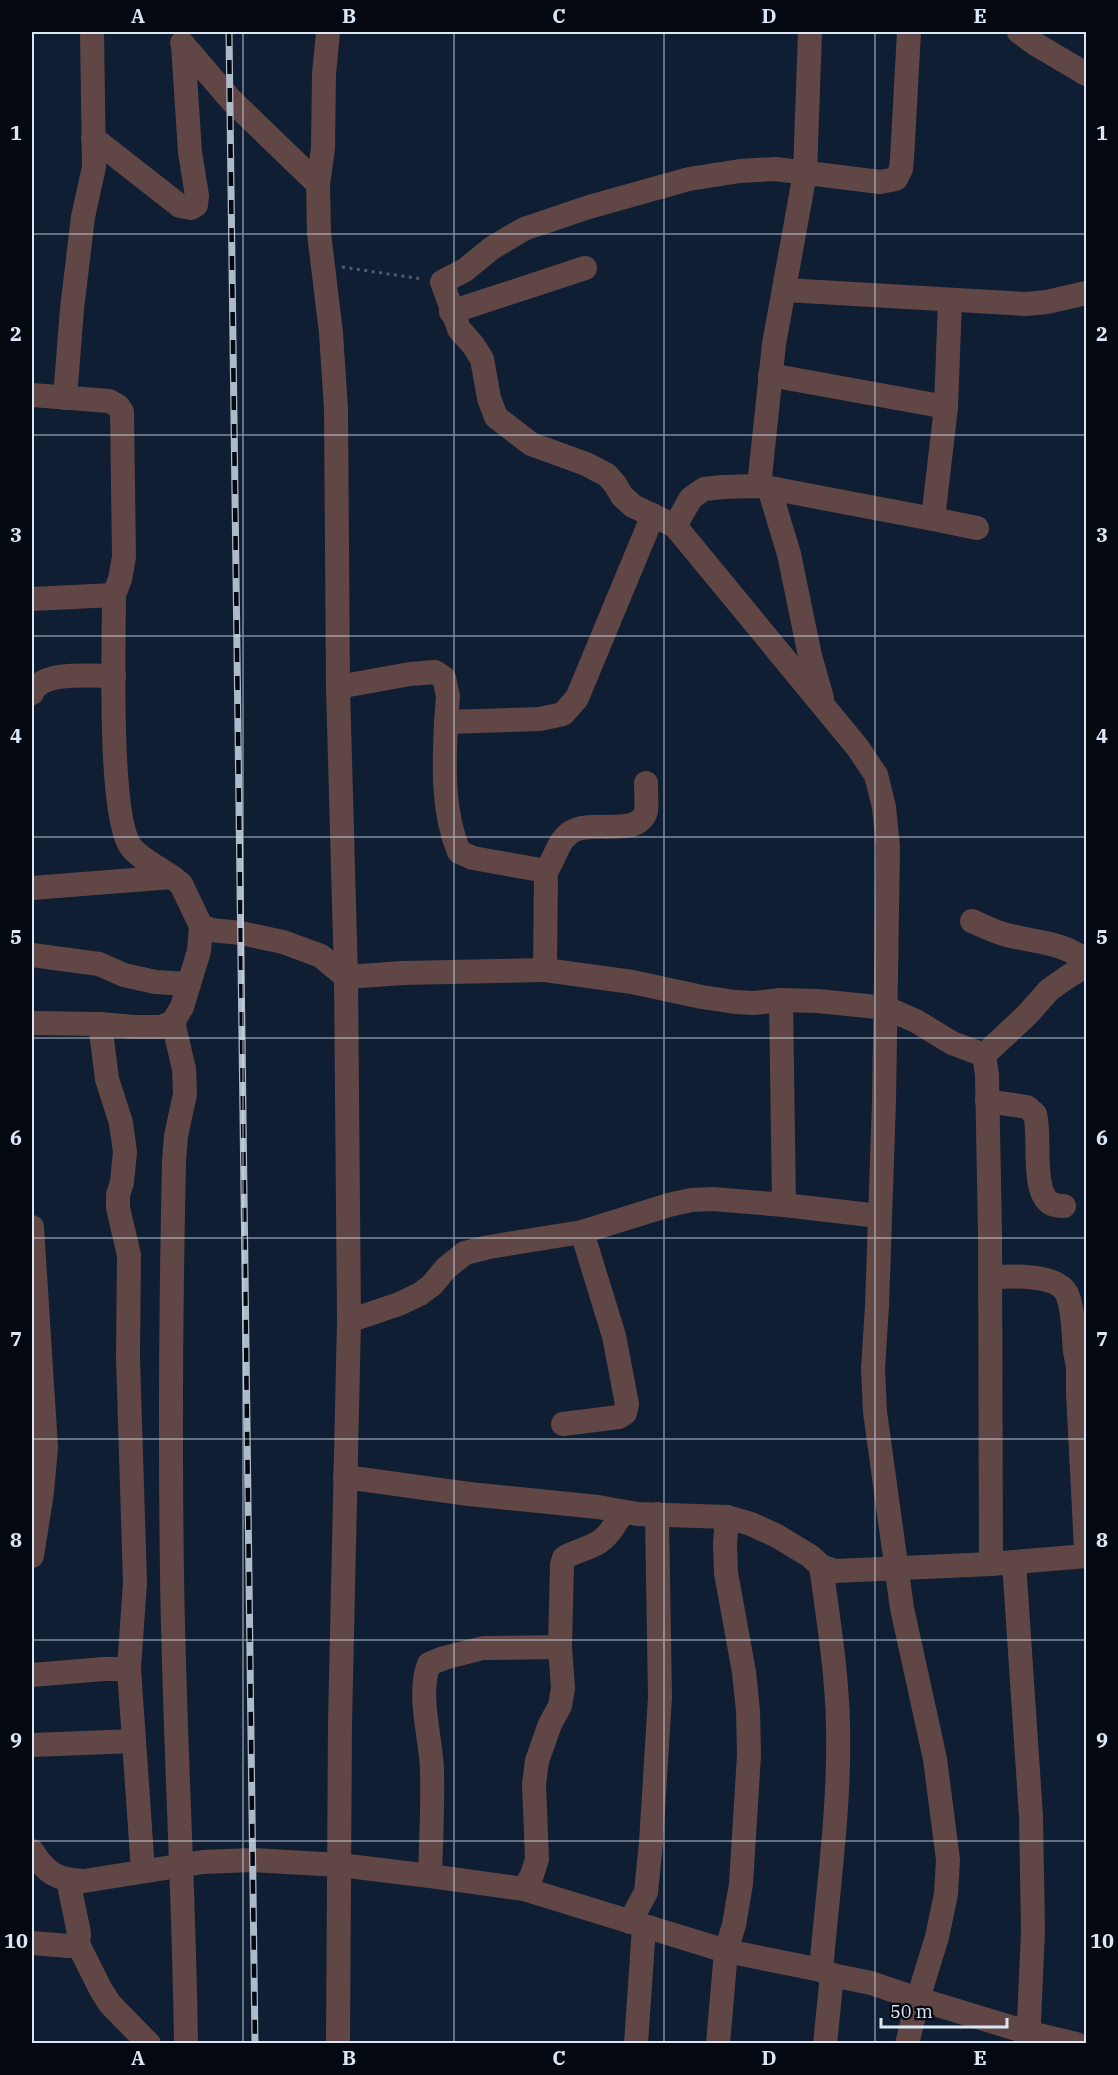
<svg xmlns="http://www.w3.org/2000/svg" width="1118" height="2075" viewBox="0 0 1118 2075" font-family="'IBM Plex Serif',serif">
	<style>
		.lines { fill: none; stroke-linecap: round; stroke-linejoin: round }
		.path { stroke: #4d5b6d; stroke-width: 3; stroke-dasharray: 3 4.5; stroke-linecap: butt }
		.minor { stroke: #604644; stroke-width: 24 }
		.rail-casing { stroke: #aebac9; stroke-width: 7 }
		.rail { stroke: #030811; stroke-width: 4.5; stroke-dasharray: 14; stroke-linecap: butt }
		.grid { fill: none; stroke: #dce7f5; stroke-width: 1.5; stroke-opacity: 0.55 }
		.neatline { fill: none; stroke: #dce7f5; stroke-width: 2 }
		.grid-label { font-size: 20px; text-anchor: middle; font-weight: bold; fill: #dce7f5 }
	</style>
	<rect width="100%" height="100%" fill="#0f1e32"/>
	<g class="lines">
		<path class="path" d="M342,267L422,279"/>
		<g class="minor">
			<path d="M328,32L324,74L323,148L318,184L319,233L331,333L336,409L338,687L346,977L349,1321L340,1723L338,2044"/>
			<path d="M1019,32L1037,45L1086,74"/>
			<path d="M182,43L231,100L318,184"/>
			<path d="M93,138L180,206L191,208L196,205L197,196L190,152L183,45"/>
			<path d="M785,290L1026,304L1047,302L1086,293"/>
			<path d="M451,312L585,268"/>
			<path d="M770,375L946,407"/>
			<path d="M32,395L109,401L118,406L122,412L124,557L120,579L114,595"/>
			<path d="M65,398L72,309L83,217L94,167L92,32"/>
			<path d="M759,486L774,344L805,173L810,32"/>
			<path d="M769,488L789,554L810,656L822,698"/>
			<path d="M933,519L977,528"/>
			<path d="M675,526L633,506L622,496L615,484L607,475L586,464L531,444L496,417L489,398L482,359L473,345L459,329L442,282L465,270L492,248L524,229L589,207L689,179L740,171L775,169L880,182L896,179L901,169L902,159L909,32"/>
			<path d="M32,599L114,595C114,641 108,817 131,847C139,858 161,869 172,877"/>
			<path d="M338,687L410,674L435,672L444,678L448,696L446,722L540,719L563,714L577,698L653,515"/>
			<path d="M32,693C42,670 92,676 114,676"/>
			<path d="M546,871C556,858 558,837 575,830C596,821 639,837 646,811C647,802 646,792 646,783"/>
			<path d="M32,888L172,877L181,884L201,926L211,930L241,933L283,942L321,956L346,977L403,973L545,970L546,871L473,858L459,852C442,811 444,766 446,722"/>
			<path d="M972,921C983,926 995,932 1007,935C1038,943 1059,941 1086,960"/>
			<path d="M32,955L99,964L124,975L155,982L189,984"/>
			<path d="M545,970L632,982L702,997L735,1002L754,1003L781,1000L818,1001L886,1008L916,1021L952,1043L984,1055L987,1075L990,1234L991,1564"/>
			<path d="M781,1000L784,1205L879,1216"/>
			<path d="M173,1022L184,1069L185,1094L176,1136L174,1161C171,1298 170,1436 172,1573C174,1730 184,1887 186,2044"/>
			<path d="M32,1023L100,1024L134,1027H161L173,1022L182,1007L199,951L201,926"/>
			<path d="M100,1024L107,1079L121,1123L125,1152L122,1182L118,1195V1208L129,1255L128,1357L135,1583L129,1669"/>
			<path d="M984,1055L1027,1015L1049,990L1069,976L1086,966"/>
			<path d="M987,1101L1027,1107L1035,1114C1041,1135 1031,1190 1050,1203C1053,1205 1060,1206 1064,1206"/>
			<path d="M32,1227L46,1447L42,1492L32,1556"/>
			<path d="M990,1278C1009,1276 1057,1273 1067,1294C1074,1310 1073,1333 1075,1351"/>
			<path d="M349,1321L399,1304L420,1294L432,1285L446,1268L465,1253L489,1247L582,1232L669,1205L691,1200L713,1199L784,1205"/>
			<path d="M1086,1348L1075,1351L1078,1367V1393L1086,1549"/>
			<path d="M563,1424L619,1417L625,1413L627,1404L614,1336L582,1232"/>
			<path d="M345,1477L469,1494L598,1507L637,1514L727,1517L751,1524L777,1536L810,1556L821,1566L835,1571L991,1564L1086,1556"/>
			<path d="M1014,1562L1031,1816L1033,1931L1028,2044"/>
			<path d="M821,1566C828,1618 837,1672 838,1725C840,1806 828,1889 821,1970"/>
			<path d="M32,1675L104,1669H129L143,1871"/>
			<path d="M32,1745L134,1741"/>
			<path d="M32,1851C46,1873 57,1880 84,1881L203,1862L252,1860L340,1865L430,1876L524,1889L726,1951L821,1970L832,1975L871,1983L918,1999L1030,2033L1076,2044"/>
			<path d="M430,1876C431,1841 433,1805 432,1770C431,1738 417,1694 429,1664L444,1658L483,1648L560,1647"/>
			<path d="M524,1889L532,1875L537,1859L534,1784L537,1761L550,1724L560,1706L563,1688L560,1647L562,1565L564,1558C576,1550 592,1549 603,1539C611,1533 617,1521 623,1512"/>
			<path d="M630,1922L646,1892L651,1843L660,1697L657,1514"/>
			<path d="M32,1943L69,1946L78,1944L79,1933L68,1880"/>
			<path d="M78,1944L101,1990L110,2004L149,2044"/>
			<path d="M636,2044L644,1927"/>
			<path d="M718,2044L726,1951L734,1925L741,1884L749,1755L748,1711L744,1672L726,1573L725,1544L727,1517"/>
			<path d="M825,2044L832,1975"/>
			<path d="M907,2044L918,1999L937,1937L946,1894L948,1860L935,1759L902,1608L875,1412L873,1368L877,1306L884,1101L888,847L884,807L876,775L858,748L675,526L691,498L704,489L723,487L759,486L933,519L946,407L950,300"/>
		</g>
		<defs>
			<path id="rail" d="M229,32L255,2044"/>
		</defs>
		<use href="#rail" class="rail-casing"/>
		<use href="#rail" class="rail"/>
	</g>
	<path class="grid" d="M243,32V2044M454,32V2044M664,32V2044M875,32V2044M32,234H1086M32,435H1086M32,636H1086M32,837H1086M32,1038H1086M32,1238H1086M32,1439H1086M32,1640H1086M32,1841H1086"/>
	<rect width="1118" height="2075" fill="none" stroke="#030811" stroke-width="66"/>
	<path d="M881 2018v9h126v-9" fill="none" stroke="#dce7f5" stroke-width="3"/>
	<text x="890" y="2018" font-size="18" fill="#dce7f5" stroke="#030811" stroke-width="4.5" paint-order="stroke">50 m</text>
	<rect x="33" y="33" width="1052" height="2009" class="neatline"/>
	<g class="grid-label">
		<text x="138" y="23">A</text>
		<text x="349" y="23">B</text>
		<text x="559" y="23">C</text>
		<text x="769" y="23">D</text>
		<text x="980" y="23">E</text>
		<text x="16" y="140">1</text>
		<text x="1102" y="140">1</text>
		<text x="16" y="341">2</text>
		<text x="1102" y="341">2</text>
		<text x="16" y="542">3</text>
		<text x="1102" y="542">3</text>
		<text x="16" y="743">4</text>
		<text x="1102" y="743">4</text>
		<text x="16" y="944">5</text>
		<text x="1102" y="944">5</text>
		<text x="16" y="1145">6</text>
		<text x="1102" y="1145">6</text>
		<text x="16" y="1346">7</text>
		<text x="1102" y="1346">7</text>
		<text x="16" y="1547">8</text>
		<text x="1102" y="1547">8</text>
		<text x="16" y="1747">9</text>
		<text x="1102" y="1747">9</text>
		<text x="16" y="1948">10</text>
		<text x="1102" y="1948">10</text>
		<text x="138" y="2065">A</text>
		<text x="349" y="2065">B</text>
		<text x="559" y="2065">C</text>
		<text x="769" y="2065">D</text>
		<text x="980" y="2065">E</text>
	</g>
</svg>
